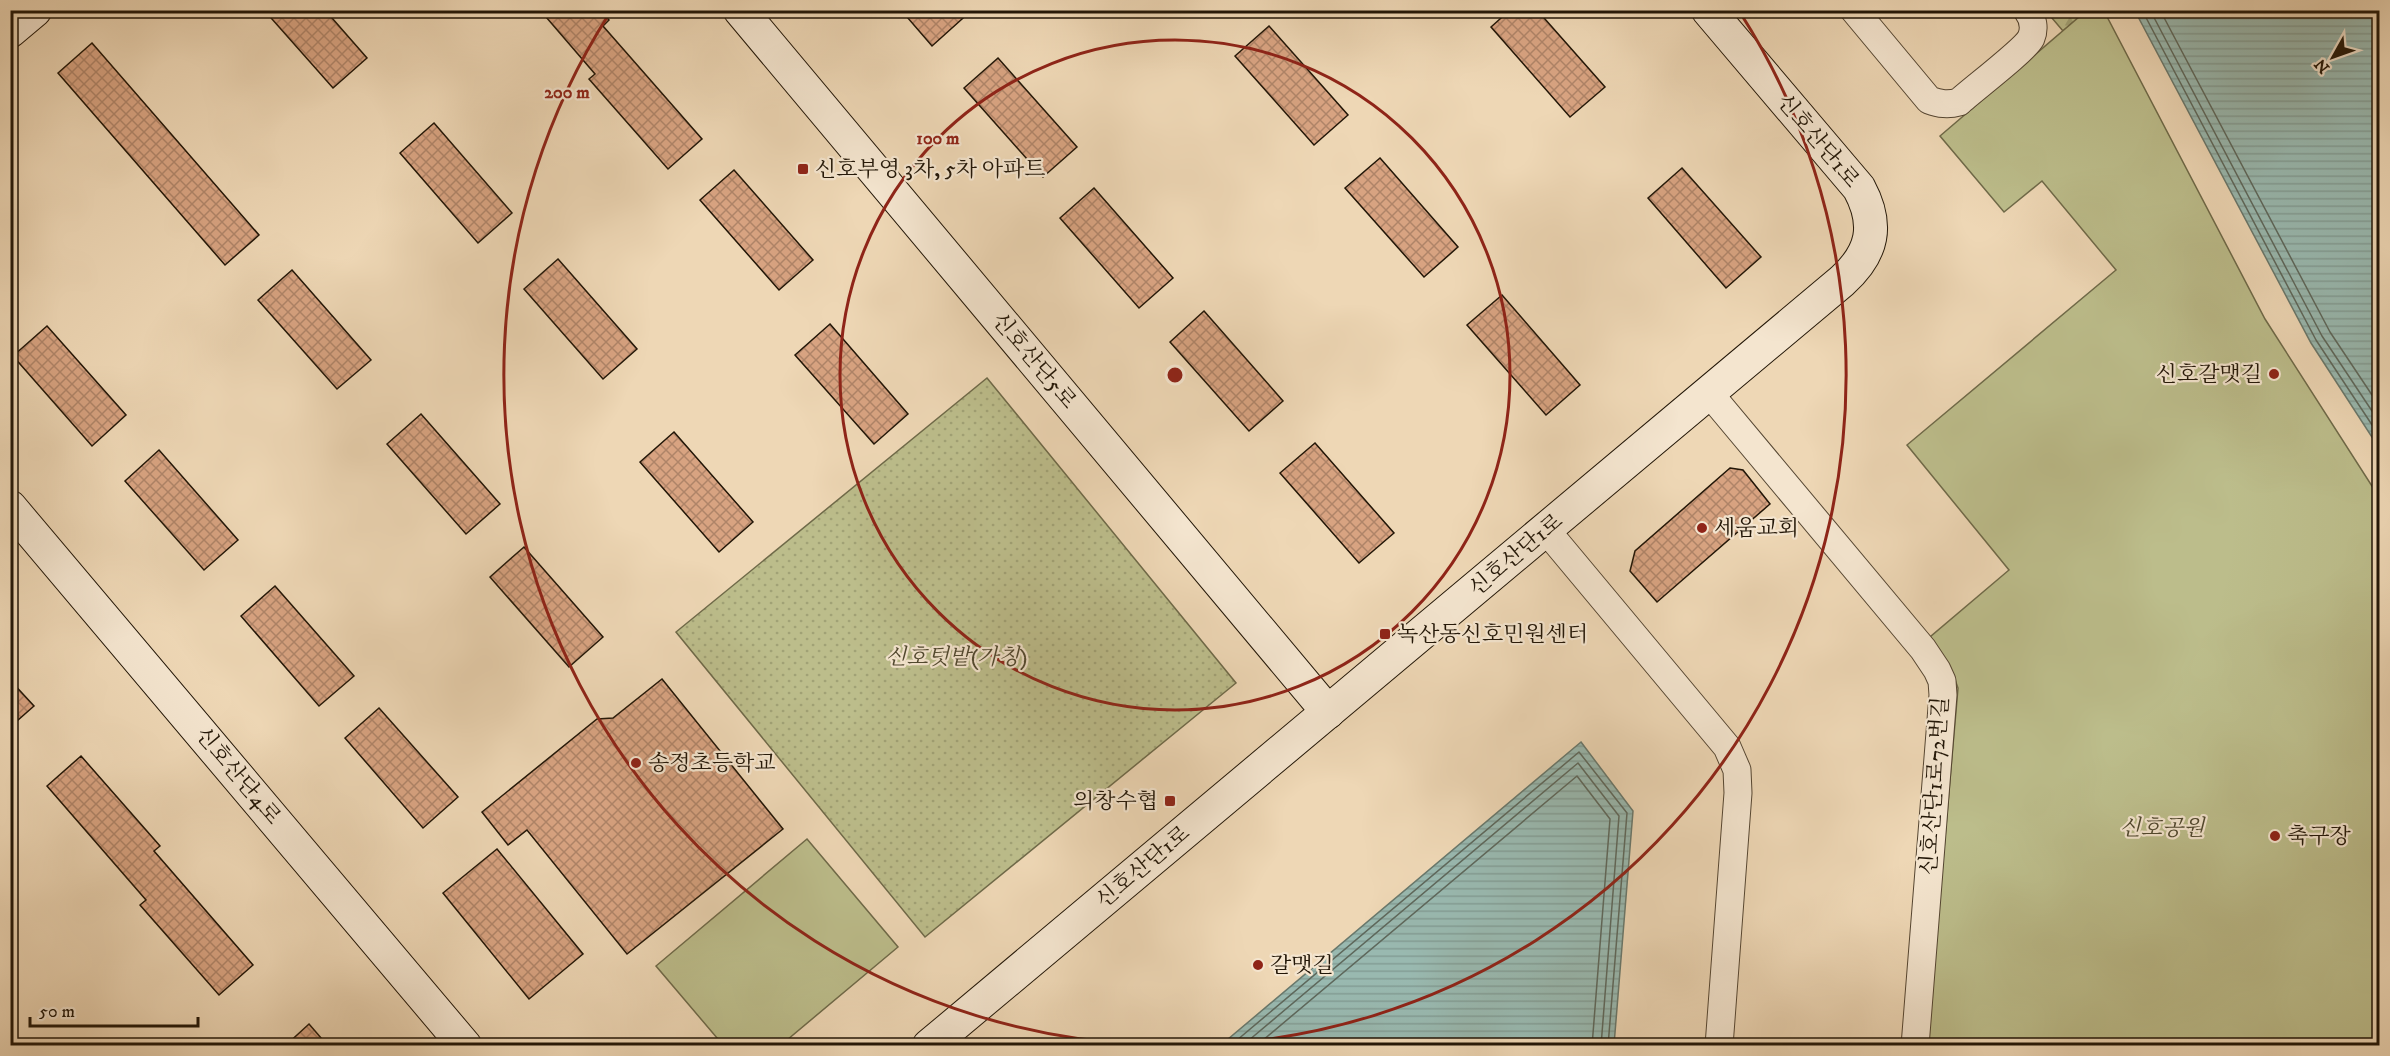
<svg xmlns="http://www.w3.org/2000/svg" width="2390" height="1056" viewBox="0 0 2390 1056" font-family="'IM FELL DW Pica','Noto Serif KR',serif">
	<style>
		.grass { fill: url(#grass-dots); stroke: #6f6a49; stroke-width: 1.5 }
		.forest { fill: url(#forest-firs); stroke: #6f6a49; stroke-width: 1.5 }
		.park { fill: #bcbd8b; stroke: #6f6a49; stroke-width: 1.5 }
		.water { fill: url(#water-rules); stroke: #69786c; stroke-width: 1.5 }
		.lines { fill: none; stroke-linecap: round; stroke-linejoin: round }
		.shore { stroke: #5e685c; stroke-width: 1.5 }
		.building { fill: url(#building-cross-hatch); stroke: #221607; stroke-width: 1.5 }
		.minor-casing { stroke: #554632; stroke-width: 29 }
		.secondary-casing { stroke: #221607; stroke-width: 35 }
		.minor { stroke: #f4e5cf; stroke-width: 27 }
		.secondary { stroke: #f4e5cf; stroke-width: 33 }
		.ring { fill: none; stroke: #8f2418; stroke-width: 3 }
		.poi-dot { fill: #8f2418; stroke: #f4e5cf; stroke-width: 2 }
		.labels { text-anchor: middle; dominant-baseline: central; stroke-width: 4.5; stroke-linejoin: round; paint-order: stroke }
		.street-label { font-size: 22px; fill: #221607; stroke: #f4e5cf }
		.poi-label { font-size: 22px; fill: #221607; stroke: #f4e5cf; text-anchor: start }
		.park-label { font-size: 22px; font-style: italic; fill: #50482f; stroke: #f4e5cf }
		.centre { fill: #8f2418; stroke: #f4e5cf; stroke-width: 3 }
		.ring-label { font-size: 18px; text-anchor: middle; font-weight: bold; fill: #8f2418; stroke: #f4e5cf; stroke-width: 4.5; stroke-linejoin: round; paint-order: stroke }
	</style>
	<defs>
		<pattern id="grass-dots" width="8" height="8" patternUnits="userSpaceOnUse" patternTransform="scale(1.5)"><rect width="8" height="8" fill="#bcbd8b"/><path d="M2 2h.1M6 6h.1" fill="none" stroke="#a1a276" stroke-width="1.8" stroke-linecap="round"/></pattern>
		<pattern id="forest-firs" width="22" height="20" patternUnits="userSpaceOnUse" patternTransform="scale(1.5)"><rect width="22" height="20" fill="#bcbd8b"/><path d="M5 1l3.5 6h-7zM16 11l3.5 6h-7z" fill="#a1a276"/></pattern>
		<pattern id="water-rules" width="6" height="5" patternUnits="userSpaceOnUse" patternTransform="scale(1.5)"><rect width="6" height="5" fill="#99b9b0"/><path d="M0 2.5h6" fill="none" stroke="#849e96"/></pattern>
		<pattern id="building-cross-hatch" width="8" height="8" patternUnits="userSpaceOnUse" patternTransform="scale(1.5)"><rect width="8" height="8" fill="#d8a381"/><path d="M0 0l8 8M0 8l8-8" fill="none" stroke="#af8468"/></pattern>
	</defs>
	<rect width="100%" height="100%" fill="#eed7b5"/>
	<filter id="stains"><feTurbulence type="fractalNoise" baseFrequency=".00333" numOctaves="4"/><feColorMatrix values="0 0 0 0 .2 0 0 0 0 .09 0 0 0 0 .02 0 0 0 .5 -.17"/></filter>
	<radialGradient id="worn" r=".72"><stop offset=".6" stop-color="#630" stop-opacity="0"/><stop offset="1" stop-color="#630" stop-opacity=".3"/></radialGradient>
	<path class="grass" d="M987,378L1236,683L925,937L676,632Z"/>
	<path class="forest" d="M2046,11H2086L2063,31Z"/>
	<g class="park">
		<path d="M2086,11H2104L2265,319L2379,497V1045H1927L1958,688L1952,671L1930,637L2009,570L1907,445L2116,270L2042,181L2004,212L1940,136Z"/>
		<path d="M807,839L898,947L781,1045H723L656,966Z"/>
	</g>
	<g class="water">
		<path d="M2135,11H2379V448L2311,343Z"/>
		<path d="M1581,742L1633,811L1614,1045H1221Z"/>
	</g>
	<g class="lines">
		<g class="shore">
			<path d="M2142,10L2316,340L2380,437"/>
			<path d="M2150,10L2322,336L2380,423"/>
			<path d="M2160,10L2330,332L2380,407"/>
			<path d="M1230,1046L1579,752L1627,813L1608,1046"/>
			<path d="M1242,1046L1578,763L1619,816L1601,1046"/>
			<path d="M1256,1046L1577,776L1610,819L1592,1046"/>
		</g>
	</g>
	<g class="building">
		<path d="M264,10H325L367,58L333,88Z"/>
		<path d="M540,10H600L609,20L603,26L702,139L668,169L589,79L595,74Z"/>
		<path d="M901,10H972L932,46Z"/>
		<path d="M1510,10H1537L1605,87L1570,117L1491,27Z"/>
		<path d="M1269,26L1348,115L1314,145L1235,56Z"/>
		<path d="M92,43L259,235L225,265L58,73Z"/>
		<path d="M998,58L1077,147L1043,177L964,88Z"/>
		<path d="M434,123L512,213L478,243L400,153Z"/>
		<path d="M1380,158L1458,247L1424,277L1345,188Z"/>
		<path d="M1682,168L1761,257L1726,288L1648,198Z"/>
		<path d="M734,170L813,260L779,290L700,200Z"/>
		<path d="M1094,188L1173,278L1139,308L1060,218Z"/>
		<path d="M558,259L637,349L603,379L524,289Z"/>
		<path d="M292,270L371,360L337,389L258,300Z"/>
		<path d="M1502,295L1580,385L1546,415L1467,325Z"/>
		<path d="M1204,311L1283,401L1249,431L1170,342Z"/>
		<path d="M830,324L908,414L874,444L795,355Z"/>
		<path d="M47,326L126,415L92,446L13,356Z"/>
		<path d="M421,414L500,504L466,534L387,444Z"/>
		<path d="M674,432L753,522L719,552L640,462Z"/>
		<path d="M1315,443L1394,533L1359,563L1280,473Z"/>
		<path d="M159,450L238,540L204,570L125,481Z"/>
		<path d="M1730,468L1743,470L1770,504L1657,602L1630,571L1635,551Z"/>
		<path d="M524,547L603,637L569,667L490,577Z"/>
		<path d="M275,586L354,676L319,706L241,616Z"/>
		<path d="M662,679L783,829L627,954L527,830L508,845L482,812L597,719L613,718Z"/>
		<path d="M10,680L34,706L10,727Z"/>
		<path d="M379,708L458,797L423,828L345,738Z"/>
		<path d="M81,756L160,846L154,851L253,965L219,995L140,905L146,900L47,786Z"/>
		<path d="M497,849L583,954L529,999L443,893Z"/>
		<path d="M309,1024L328,1046H285Z"/>
	</g>
	<g class="lines">
		<defs>
			<g id="minor">
				<path d="M1854,10L1929,100C1940,104 1948,105 1959,102C1972,90 2025,50 2031,38C2035,29 2033,18 2027,10"/>
				<path d="M1709,393L1923,649L1937,670L1942,681L1943,695L1915,1046"/>
				<path d="M1546,530L1727,747L1737,770L1738,793L1719,1046"/>
			</g>
			<g id="secondary">
				<path d="M740,10L1328,712"/>
				<path d="M10,31L35,10"/>
				<path d="M10,507L465,1046"/>
				<path d="M929,1046L1842,281C1873,253 1879,225 1859,188L1708,10"/>
			</g>
		</defs>
		<use href="#minor" class="minor-casing"/>
		<use href="#secondary" class="secondary-casing"/>
		<use href="#minor" class="minor"/>
		<use href="#secondary" class="secondary"/>
	</g>
	<g class="ring">
		<circle cx="1175" cy="375" r="335"/>
		<path d="M1146 1045A671 671 0 0 1 609 14M1741 14A671 671 0 0 1 1204 1045"/>
	</g>
	<g class="poi-dot">
		<rect x="797" y="163" width="12" height="12" rx="3"/>
		<circle cx="2274" cy="374" r="6"/>
		<circle cx="1702" cy="528" r="6"/>
		<rect x="1379" y="628" width="12" height="12" rx="3"/>
		<circle cx="636" cy="763" r="6"/>
		<rect x="1164" y="795" width="12" height="12" rx="3"/>
		<circle cx="2275" cy="836" r="6"/>
		<circle cx="1258" cy="965" r="6"/>
	</g>
	<g class="labels">
		<g class="street-label">
			<text transform="translate(1818 141) rotate(50)">신호산단1로</text>
			<text transform="translate(1034 361) rotate(50)">신호산단5로</text>
			<text transform="translate(1516 555) rotate(-40)">신호산단1로</text>
			<text transform="translate(238 776) rotate(50)">신호산단4로</text>
			<text transform="translate(1935 786) rotate(-86)">신호산단1로72번길</text>
			<text transform="translate(1143 867) rotate(-40)">신호산단1로</text>
		</g>
		<g class="poi-label">
			<text x="815" y="169">신호부영 3차, 5차 아파트</text>
			<text x="2262" y="374" text-anchor="end">신호갈맷길</text>
			<text x="1714" y="528">세움교회</text>
			<text x="1397" y="634">녹산동신호민원센터</text>
			<text x="648" y="763">송정초등학교</text>
			<text x="1158" y="801" text-anchor="end">의창수협</text>
			<text x="2287" y="836">축구장</text>
			<text x="1270" y="965">갈맷길</text>
		</g>
		<g class="park-label">
			<text x="956" y="657">신호텃밭(가칭)</text>
			<text x="2162" y="828">신호공원</text>
		</g>
	</g>
	<circle cx="1175" cy="375" r="9" class="centre"/>
	<g class="ring-label">
		<text x="567" y="98">200 m</text>
		<text x="938" y="144">100 m</text>
	</g>
	<rect width="2390" height="1056" fill="none" stroke="#eed7b5" stroke-width="36"/>
	<rect x="12" y="12" width="2366" height="1032" fill="none" stroke="#221607" stroke-width="3"/>
	<rect x="18" y="18" width="2354" height="1020" fill="none" stroke="#221607" stroke-width="1.5"/>
	<g transform="translate(2333 57) rotate(230)" stroke="#f4e5cf" stroke-width="4.5" paint-order="stroke">
	<path d="M0-4.5L10 22L0 15L-10 22Z" fill="#221607"/>
	<text y="-9" font-size="16" font-weight="bold" text-anchor="middle" fill="#221607">N</text>
	</g>
	<path d="M30 1017v9h168v-9" fill="none" stroke="#221607" stroke-width="3"/>
	<text x="39" y="1017" font-size="18" fill="#221607" stroke="#f4e5cf" stroke-width="4.5" paint-order="stroke">50 m</text>
	<rect width="100%" height="100%" filter="url(#stains)"/>
	<rect width="100%" height="100%" fill="url(#worn)"/>
</svg>
